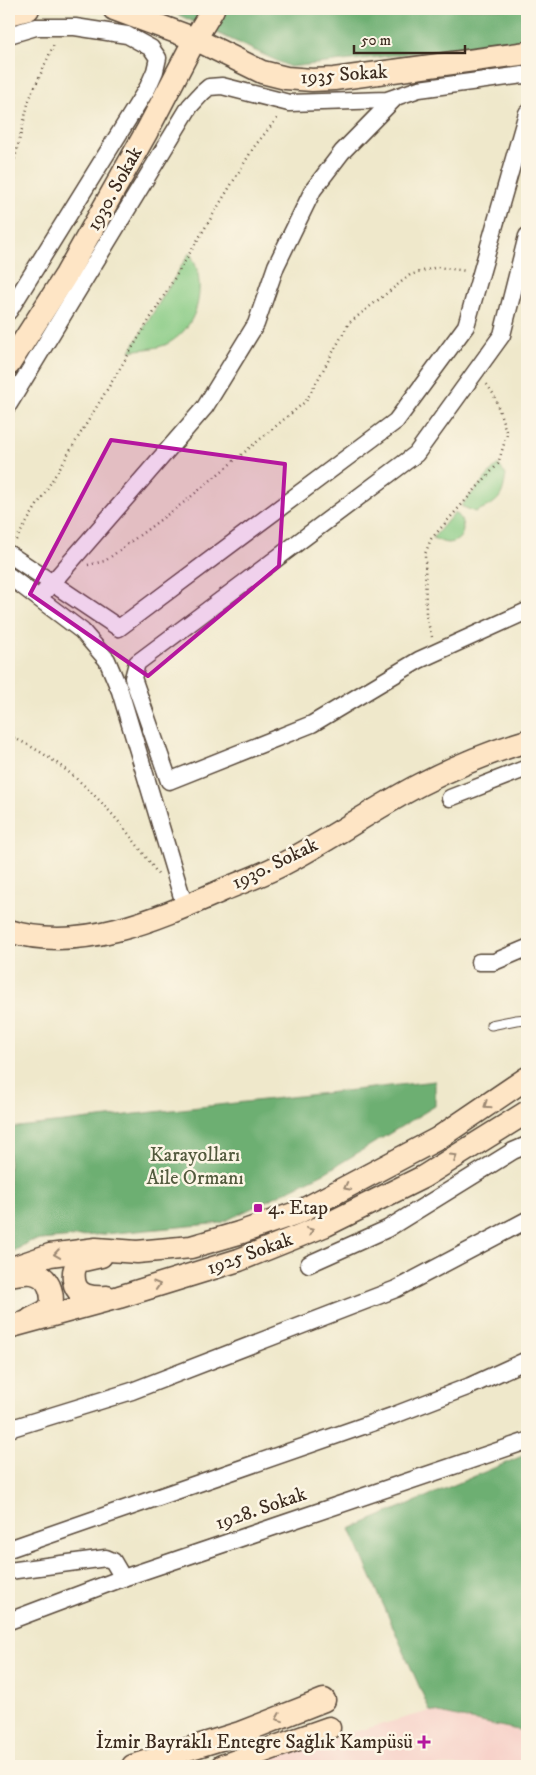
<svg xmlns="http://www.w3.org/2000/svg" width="536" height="1775" viewBox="0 0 536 1775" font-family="'IM FELL DW Pica',serif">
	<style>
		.built { fill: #f7d1c9 }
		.green { fill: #87cb84; stroke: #617a51 }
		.forest { fill: #6daf72; stroke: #546c48 }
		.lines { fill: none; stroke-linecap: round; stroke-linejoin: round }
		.lane-casing { stroke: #564638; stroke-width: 11 }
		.street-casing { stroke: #564638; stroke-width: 19 }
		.secondary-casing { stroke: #564638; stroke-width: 25 }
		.path { stroke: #564638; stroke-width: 2.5; stroke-dasharray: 1 4; stroke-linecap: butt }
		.lane { stroke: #fff; stroke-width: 9 }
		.street { stroke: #fff; stroke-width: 16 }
		.secondary { stroke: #fee5c5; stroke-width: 22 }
		.oneway { stroke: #9c8872 }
		.marked { fill: #b5179e; fill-opacity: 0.2; stroke: #b5179e; stroke-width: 4; stroke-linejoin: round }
		.poi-dot { fill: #b5179e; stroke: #fcf5e5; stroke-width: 2 }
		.labels { text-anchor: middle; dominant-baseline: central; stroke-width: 5; stroke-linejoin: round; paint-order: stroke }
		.street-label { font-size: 20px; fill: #3b2a1e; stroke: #fcf5e5 }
		.park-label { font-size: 20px; fill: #525a3d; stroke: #fcf5e5 }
		.poi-label { font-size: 20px; fill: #3b2a1e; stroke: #fcf5e5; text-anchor: start }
	</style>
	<rect width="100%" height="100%" fill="#fcf5e5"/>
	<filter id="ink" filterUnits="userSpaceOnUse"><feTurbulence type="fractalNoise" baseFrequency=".02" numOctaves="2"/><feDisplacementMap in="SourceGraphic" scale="10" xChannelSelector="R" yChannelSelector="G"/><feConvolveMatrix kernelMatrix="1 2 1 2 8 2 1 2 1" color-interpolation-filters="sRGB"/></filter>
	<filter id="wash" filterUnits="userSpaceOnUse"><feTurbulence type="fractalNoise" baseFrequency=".0096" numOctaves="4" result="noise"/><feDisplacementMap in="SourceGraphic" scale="20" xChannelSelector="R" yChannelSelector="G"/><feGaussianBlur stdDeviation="1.12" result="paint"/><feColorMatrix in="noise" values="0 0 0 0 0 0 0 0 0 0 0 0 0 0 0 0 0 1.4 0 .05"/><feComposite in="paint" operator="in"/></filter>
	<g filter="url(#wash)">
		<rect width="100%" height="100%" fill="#efe8cb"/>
		<path class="built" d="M430,1711L527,1732V1766H253L286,1751Z"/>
		<g class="green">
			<path d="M190,252C193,259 197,267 198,274C203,303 192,332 165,345C155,349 141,349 130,351Z"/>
			<path d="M498,464L506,475C502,501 498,502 475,512L461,506Z"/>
			<path d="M455,512C467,522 466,542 448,543C443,543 438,540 433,538Z"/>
		</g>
		<g class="forest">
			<path d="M166,9H527V40L290,67Z"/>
			<path d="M435,1081V1106L326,1172L221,1223L31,1241L9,1254V1128Z"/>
			<path d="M527,1454V1732L430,1711L350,1529Z"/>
		</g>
	</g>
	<g filter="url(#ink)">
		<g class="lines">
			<defs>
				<path id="lane" d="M491,1025L516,1020L527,1019"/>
				<g id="street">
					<path d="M9,35L36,27H75L127,35L151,48L158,58L155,71L148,87L9,311"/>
					<path d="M527,236L502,335L416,454L137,663L133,678L169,781L312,724L419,660L527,611"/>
					<path d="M9,404L190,106L202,93L209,87L222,86L289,103L387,100L419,89L523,75L527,76"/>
					<path d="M9,554L119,628L396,421L466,326L527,113"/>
					<path d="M9,576L82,631L107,660L120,691L185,907"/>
					<path d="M39,598L205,407L256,324L276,266L313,190L342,152L395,98"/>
					<path d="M450,798L527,768"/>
					<path d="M479,962H494L527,948"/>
					<path d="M309,1264L387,1229L513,1151L527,1145"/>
					<path d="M9,1429L132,1391L396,1289L527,1220"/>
					<path d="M9,1549L392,1416L470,1386L527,1360"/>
					<path d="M9,1571L106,1558L113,1561L123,1578"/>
					<path d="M9,1621L123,1578L527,1441"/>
				</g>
				<g id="secondary">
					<path d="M114,9L195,39L262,72L286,78L312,80L334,79L527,53"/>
					<path d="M9,14L28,9"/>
					<path d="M9,364L66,275L147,131L195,39L213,9"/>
					<path d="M9,931C81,953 157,919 223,890C244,881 265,874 285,863C331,839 373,809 419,785C454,767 490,752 527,741"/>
					<path d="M101,1256L79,1261C74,1267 73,1272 74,1280C76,1297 93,1298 107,1297"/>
					<path d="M9,1269L50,1255L96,1249L137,1252L191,1247L239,1233L299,1212L437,1139L527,1078"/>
					<path d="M9,1275C25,1272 41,1269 49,1286C52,1293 53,1298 51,1306L45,1312L31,1319"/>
					<path d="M9,1327L119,1297L239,1260L326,1225L423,1177L527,1112"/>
					<path d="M133,1766L240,1733L324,1700"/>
					<path d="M222,1766L329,1728"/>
				</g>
			</defs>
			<use href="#lane" class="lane-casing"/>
			<use href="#street" class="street-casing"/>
			<use href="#secondary" class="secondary-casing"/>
			<g class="path">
				<path d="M9,173L13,166L29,100L55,42"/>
				<path d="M16,540L254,147L279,116"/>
				<path d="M88,565L105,561L187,500L306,401L349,323L410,275L437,267L467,271"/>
				<path d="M432,637L426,616L425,554L431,539L498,464L507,434L494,395L486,383"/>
				<path d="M9,736C72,762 122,820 159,876"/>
			</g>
			<use href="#lane" class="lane"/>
			<use href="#street" class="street"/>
			<use href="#secondary" class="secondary"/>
		</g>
		<defs><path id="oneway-chevron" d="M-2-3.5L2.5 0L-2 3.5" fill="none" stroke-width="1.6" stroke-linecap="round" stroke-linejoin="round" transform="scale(1.25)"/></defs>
		<g class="oneway">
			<use href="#oneway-chevron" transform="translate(487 1105) rotate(146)"/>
			<use href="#oneway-chevron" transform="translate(454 1157) rotate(-32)"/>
			<use href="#oneway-chevron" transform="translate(347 1187) rotate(153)"/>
			<use href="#oneway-chevron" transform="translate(310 1231) rotate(-22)"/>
			<use href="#oneway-chevron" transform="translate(57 1254) rotate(171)"/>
			<use href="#oneway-chevron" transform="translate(157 1285) rotate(-17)"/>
			<use href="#oneway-chevron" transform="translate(279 1718) rotate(158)"/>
		</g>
	</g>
	<path class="marked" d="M111,440L285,464L279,566L148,676L30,594Z"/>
	<g class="poi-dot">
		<rect x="253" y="1203" width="10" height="10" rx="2.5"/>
		<path d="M421.5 1734.5h5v5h5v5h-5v5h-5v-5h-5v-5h5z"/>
	</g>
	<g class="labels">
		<g class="street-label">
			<text transform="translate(344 75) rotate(-4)">1935 Sokak</text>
			<text transform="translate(115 189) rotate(-61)">1930. Sokak</text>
			<text transform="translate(275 864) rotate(-26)">1930. Sokak</text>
			<text transform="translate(250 1254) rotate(-20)">1925 Sokak</text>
			<text transform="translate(261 1509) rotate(-19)">1928. Sokak</text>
		</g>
		<g class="park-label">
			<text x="195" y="1155">Karayolları<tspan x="195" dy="23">Aile Ormanı</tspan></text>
		</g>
		<g class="poi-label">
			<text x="268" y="1208">4. Etap</text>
			<text x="413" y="1742" text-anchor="end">İzmir Bayraklı Entegre Sağlık Kampüsü</text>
		</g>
	</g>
	<rect width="536" height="1775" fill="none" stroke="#fcf5e5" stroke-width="30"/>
	<path d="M354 45v8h111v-8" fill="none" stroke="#3b2a1e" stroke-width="2.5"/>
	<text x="361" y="45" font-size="15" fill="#3b2a1e" stroke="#fcf5e5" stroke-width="4" paint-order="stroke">50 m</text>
</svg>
